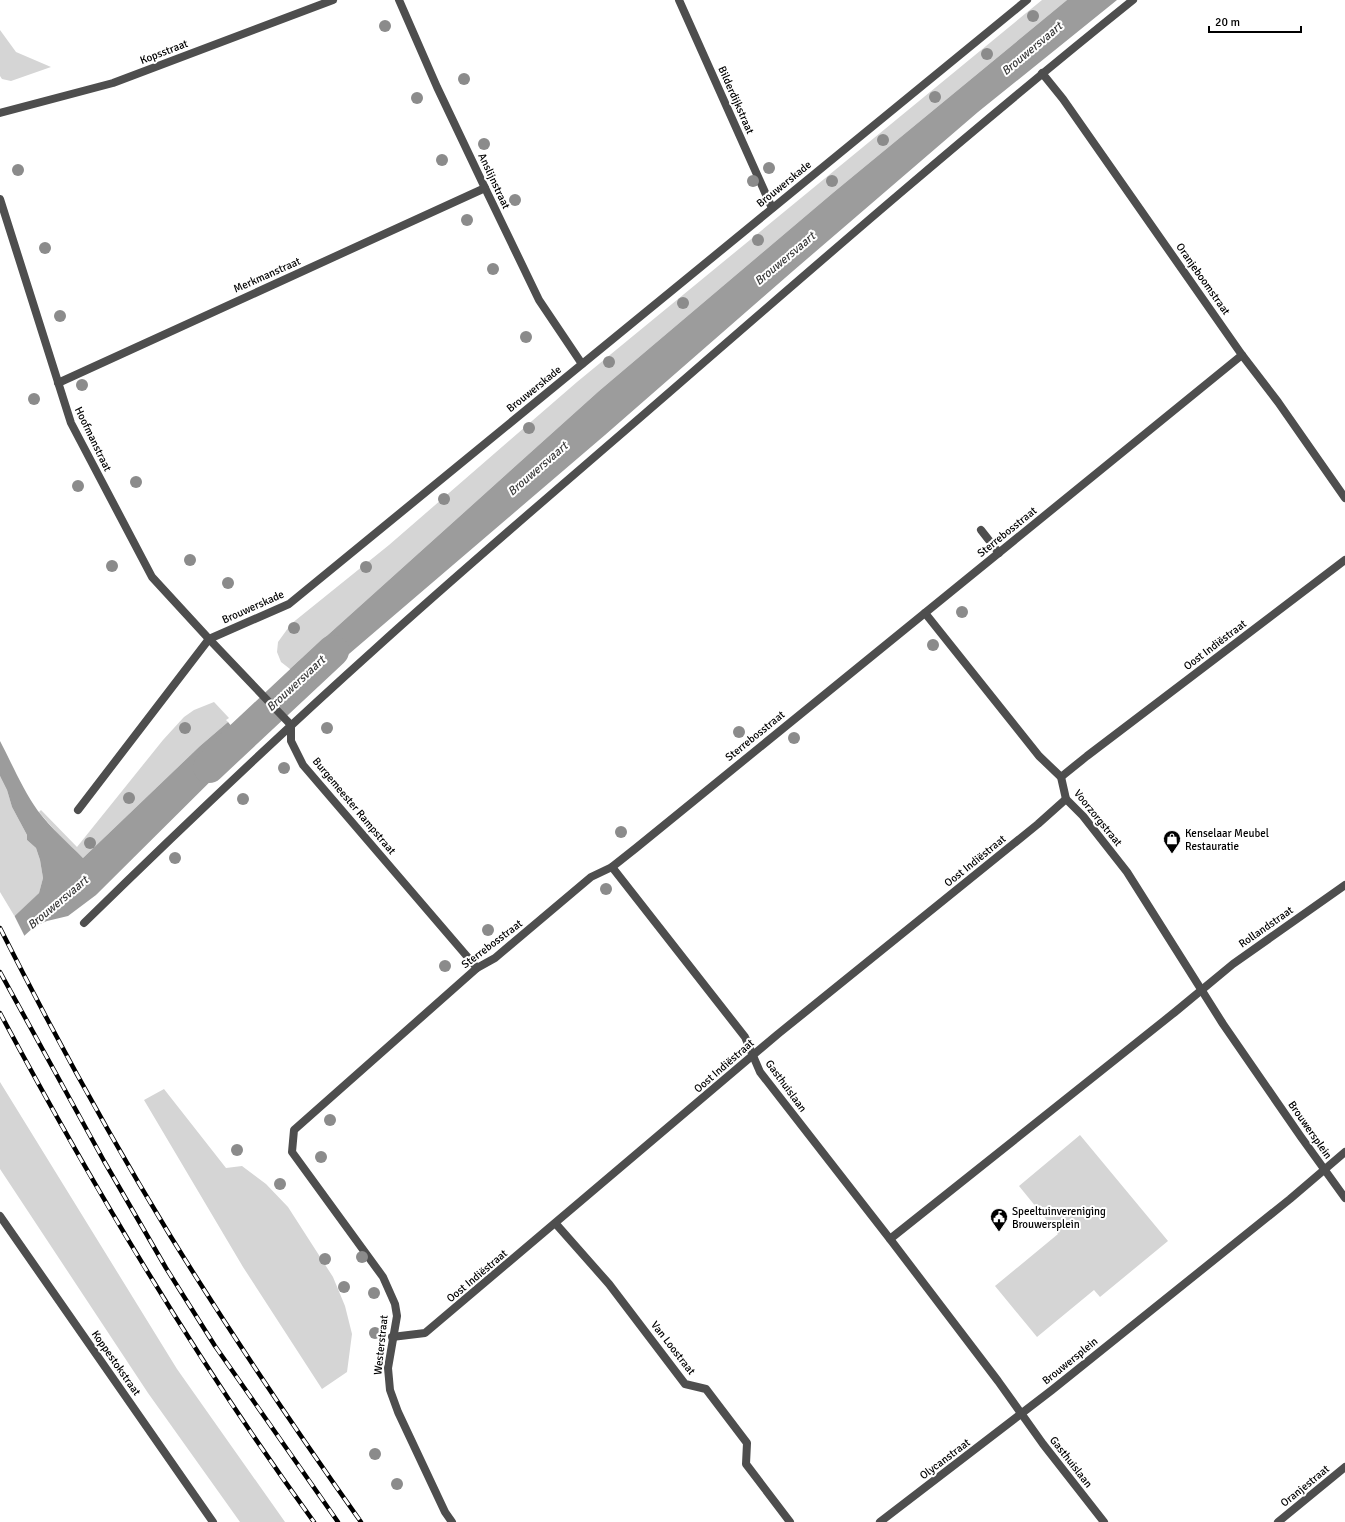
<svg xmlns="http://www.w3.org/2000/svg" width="1345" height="1522" viewBox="0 0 1345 1522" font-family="Signika,sans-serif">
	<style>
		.green { fill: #d5d5d5 }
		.water { fill: #9c9c9c }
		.pier { fill: #fff }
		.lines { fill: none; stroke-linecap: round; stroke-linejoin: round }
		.canal { stroke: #9c9c9c; stroke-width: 32 }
		.lane { stroke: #4e4e4e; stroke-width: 8 }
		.street { stroke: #4e4e4e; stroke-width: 8 }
		.rail-casing { stroke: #000; stroke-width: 4.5 }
		.rail { stroke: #fff; stroke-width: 3; stroke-dasharray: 9; stroke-linecap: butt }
		.tree { fill: #8b8b8b }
		.labels { text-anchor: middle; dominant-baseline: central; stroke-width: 4; stroke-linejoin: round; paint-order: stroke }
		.street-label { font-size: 11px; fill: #000; stroke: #fff }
		.poi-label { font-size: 11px; fill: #000; stroke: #fff; text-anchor: start }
		.water-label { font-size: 12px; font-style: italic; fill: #3d3d3d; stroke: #fff }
	</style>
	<rect width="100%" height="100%" fill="#fff"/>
	<g class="green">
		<path d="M1042,0H1067L834,192L599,391L290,669L281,662L277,652L278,642L291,624L389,545L577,382Z"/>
		<path d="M0,30L16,52L51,67L11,81L2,79L0,76Z"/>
		<path d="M214,702L229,718L226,720L228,722L200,746L83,858L58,834L39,812L41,810L77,847L163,740L184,717L194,710Z"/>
		<path d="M0,776L7,790L12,807L27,835V840L36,848L40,860L43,878L39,893L15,917L0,892Z"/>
		<path d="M0,1082L177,1369L285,1522H240L148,1393L0,1169Z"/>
		<path d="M164,1089L226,1168L242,1166L266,1184L288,1207L333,1277L345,1306L352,1334L347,1372L322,1389L243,1267L144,1100Z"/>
		<path d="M1080,1135L1168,1241L1100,1297L1094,1290L1037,1337L995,1286L1058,1234L1019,1186Z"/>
	</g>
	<g class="water">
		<path d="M1067,0H1117L978,112L793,271L605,435L308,689L290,669L599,391L834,192Z"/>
		<path d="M228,722L247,745L96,895L68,916L47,921L35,926L0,958V930L39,893L43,878L40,860L36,848L27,840V835L12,807L7,790L0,776V741C12,764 23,790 38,811C51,828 68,843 83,858L200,746Z"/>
	</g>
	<path class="pier" d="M14,915L25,937L0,960V928Z"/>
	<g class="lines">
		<path class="canal" d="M209,767L333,651"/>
		<path class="lane" d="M981,530L999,553"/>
		<g class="street">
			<path d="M399,0L437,87L485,188L539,300L582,364"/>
			<path d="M679,0L772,208"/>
			<path d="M1042,73L1063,99L1242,355L1278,402L1345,498"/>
			<path d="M0,113L113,83L333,0"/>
			<path d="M0,199L71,423L152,577L209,639L291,725V741L303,765L477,968"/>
			<path d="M58,383L485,188"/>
			<path d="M925,613L1039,756L1061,777L1066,799L1083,816L1127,872L1223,1024L1301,1137L1345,1198"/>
			<path d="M1061,777L1087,756L1345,560"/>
			<path d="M78,810L209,639L289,604L1027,0"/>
			<path d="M612,867L745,1037L760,1072L890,1239L998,1381L1043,1444L1104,1522"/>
			<path d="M84,923C179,830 276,738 375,649C472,561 573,476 672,390C824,258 976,126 1133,0"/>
			<path d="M0,1216L213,1522"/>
			<path d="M556,1224L609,1284L685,1384L706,1389L747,1443L746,1464L790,1522"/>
			<path d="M890,1239L1175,1012L1233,964L1345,885"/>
			<path d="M392,1337L425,1333L778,1034L1038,824L1066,799"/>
			<path d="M452,1522L445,1512L398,1412L390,1390L388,1368L397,1316L395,1304L383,1277L292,1152L294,1130L477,968L495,958L591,877L612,867L636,848L1242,355"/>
			<path d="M880,1522L1052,1390L1290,1199L1345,1152"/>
			<path d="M1278,1522L1345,1467"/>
		</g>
		<defs>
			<g id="rail">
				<path d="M0,928C53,1033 110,1137 171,1237C231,1334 295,1429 361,1522"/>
				<path d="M0,972L104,1161L166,1268L215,1346L338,1522"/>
				<path d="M0,1013C94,1189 196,1360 314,1522"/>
			</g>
		</defs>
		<use href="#rail" class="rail-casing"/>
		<use href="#rail" class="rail"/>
	</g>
	<g class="tree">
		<circle cx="1033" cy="16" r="6"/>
		<circle cx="385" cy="26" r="6"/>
		<circle cx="987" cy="54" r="6"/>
		<circle cx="464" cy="79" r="6"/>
		<circle cx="935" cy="97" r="6"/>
		<circle cx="417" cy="98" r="6"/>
		<circle cx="883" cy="140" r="6"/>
		<circle cx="484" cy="144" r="6"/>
		<circle cx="442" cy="160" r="6"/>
		<circle cx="769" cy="168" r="6"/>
		<circle cx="18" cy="170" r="6"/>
		<circle cx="753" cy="181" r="6"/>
		<circle cx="832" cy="181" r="6"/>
		<circle cx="515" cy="200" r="6"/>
		<circle cx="467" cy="220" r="6"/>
		<circle cx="758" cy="240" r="6"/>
		<circle cx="45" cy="248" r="6"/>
		<circle cx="493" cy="269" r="6"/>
		<circle cx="683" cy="303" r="6"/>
		<circle cx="60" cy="316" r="6"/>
		<circle cx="526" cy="337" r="6"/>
		<circle cx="609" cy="362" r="6"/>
		<circle cx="82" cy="385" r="6"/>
		<circle cx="34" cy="399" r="6"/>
		<circle cx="529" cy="428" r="6"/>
		<circle cx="136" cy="482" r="6"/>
		<circle cx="78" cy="486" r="6"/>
		<circle cx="444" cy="499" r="6"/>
		<circle cx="190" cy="560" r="6"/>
		<circle cx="112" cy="566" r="6"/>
		<circle cx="366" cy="567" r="6"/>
		<circle cx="228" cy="583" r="6"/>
		<circle cx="962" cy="612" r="6"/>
		<circle cx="294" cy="628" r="6"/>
		<circle cx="933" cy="645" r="6"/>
		<circle cx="185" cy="728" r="6"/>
		<circle cx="327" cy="728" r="6"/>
		<circle cx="739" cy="732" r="6"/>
		<circle cx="794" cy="738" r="6"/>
		<circle cx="284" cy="768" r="6"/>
		<circle cx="129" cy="798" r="6"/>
		<circle cx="243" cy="799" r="6"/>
		<circle cx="621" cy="832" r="6"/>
		<circle cx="90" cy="843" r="6"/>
		<circle cx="175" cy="858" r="6"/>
		<circle cx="606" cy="889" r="6"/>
		<circle cx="488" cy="930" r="6"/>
		<circle cx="445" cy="966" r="6"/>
		<circle cx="330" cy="1120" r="6"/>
		<circle cx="237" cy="1150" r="6"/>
		<circle cx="321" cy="1157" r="6"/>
		<circle cx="280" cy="1184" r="6"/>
		<circle cx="362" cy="1257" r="6"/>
		<circle cx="325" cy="1259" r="6"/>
		<circle cx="344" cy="1287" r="6"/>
		<circle cx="374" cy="1293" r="6"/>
		<circle cx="375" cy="1333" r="6"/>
		<circle cx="375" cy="1454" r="6"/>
		<circle cx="397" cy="1484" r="6"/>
	</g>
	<defs>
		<symbol id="shop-pin" viewBox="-11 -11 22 30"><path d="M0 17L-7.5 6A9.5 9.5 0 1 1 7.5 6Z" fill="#000" stroke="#fff"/><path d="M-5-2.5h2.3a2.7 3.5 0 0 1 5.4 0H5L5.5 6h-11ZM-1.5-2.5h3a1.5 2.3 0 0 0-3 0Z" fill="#fff"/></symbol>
		<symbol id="civic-pin" viewBox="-11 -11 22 30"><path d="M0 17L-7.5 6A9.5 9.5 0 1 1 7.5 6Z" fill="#000" stroke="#fff"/><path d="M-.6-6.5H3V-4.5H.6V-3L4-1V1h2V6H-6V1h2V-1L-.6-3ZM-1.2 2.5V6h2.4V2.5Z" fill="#fff"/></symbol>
	</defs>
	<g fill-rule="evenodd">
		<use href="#shop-pin" x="1162" y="829" width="20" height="27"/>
		<use href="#civic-pin" x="989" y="1207" width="20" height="27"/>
	</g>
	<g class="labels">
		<g class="street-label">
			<text transform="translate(164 52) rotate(-21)">Kopsstraat</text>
			<text transform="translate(736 100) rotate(66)">Bilderdijkstraat</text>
			<text transform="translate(494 181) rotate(65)">Anslijnstraat</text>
			<text transform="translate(784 184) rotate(-39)">Brouwerskade</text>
			<text transform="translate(267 275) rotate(-24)">Merkmanstraat</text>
			<text transform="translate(1203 279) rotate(55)">Oranjeboomstraat</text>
			<text transform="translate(534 389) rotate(-39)">Brouwerskade</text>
			<text transform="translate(93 439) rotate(64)">Hoofmanstraat</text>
			<text transform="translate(1007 532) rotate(-39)">Sterrebosstraat</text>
			<text transform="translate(253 607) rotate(-24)">Brouwerskade</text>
			<text transform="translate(1215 645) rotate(-37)">Oost Indiëstraat</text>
			<text transform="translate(755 736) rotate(-39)">Sterrebosstraat</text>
			<text transform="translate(354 806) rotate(50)">Burgemeester Rampstraat</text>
			<text transform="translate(1098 818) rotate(51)">Voorzorgstraat</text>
			<text transform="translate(975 861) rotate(-39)">Oost Indiëstraat</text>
			<text transform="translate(1266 927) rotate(-35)">Rollandstraat</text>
			<text transform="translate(492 944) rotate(-37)">Sterrebosstraat</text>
			<text transform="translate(724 1066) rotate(-41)">Oost Indiëstraat</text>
			<text transform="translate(786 1086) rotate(54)">Gasthuislaan</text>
			<text transform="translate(1310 1130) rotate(55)">Brouwersplein</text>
			<text transform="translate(477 1276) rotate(-40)">Oost Indiëstraat</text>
			<text transform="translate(381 1345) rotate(-84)">Westerstraat</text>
			<text transform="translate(673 1348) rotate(52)">Van Loostraat</text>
			<text transform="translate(1070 1361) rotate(-39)">Brouwersplein</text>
			<text transform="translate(116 1363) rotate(55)">Koppestokstraat</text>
			<text transform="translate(945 1459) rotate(-37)">Olycanstraat</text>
			<text transform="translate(1071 1462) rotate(52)">Gasthuislaan</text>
			<text transform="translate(1305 1486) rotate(-39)">Oranjestraat</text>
		</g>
		<g class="poi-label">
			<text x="1185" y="833">Kenselaar Meubel<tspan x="1185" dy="13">Restauratie</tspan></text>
			<text x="1012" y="1211">Speeltuinvereniging<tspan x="1012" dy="13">Brouwersplein</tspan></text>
		</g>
		<g class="water-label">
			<text transform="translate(1032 49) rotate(-40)">Brouwersvaart</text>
			<text transform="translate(785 259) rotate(-40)">Brouwersvaart</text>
			<text transform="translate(538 469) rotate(-41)">Brouwersvaart</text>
			<text transform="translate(296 684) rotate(-43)">Brouwersvaart</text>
			<text transform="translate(58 903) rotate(-40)">Brouwersvaart</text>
		</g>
	</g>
	<path d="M1209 26v6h92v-6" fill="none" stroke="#000000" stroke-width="2"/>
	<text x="1215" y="26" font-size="12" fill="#000000" stroke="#ffffff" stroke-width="3" paint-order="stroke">20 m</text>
</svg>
